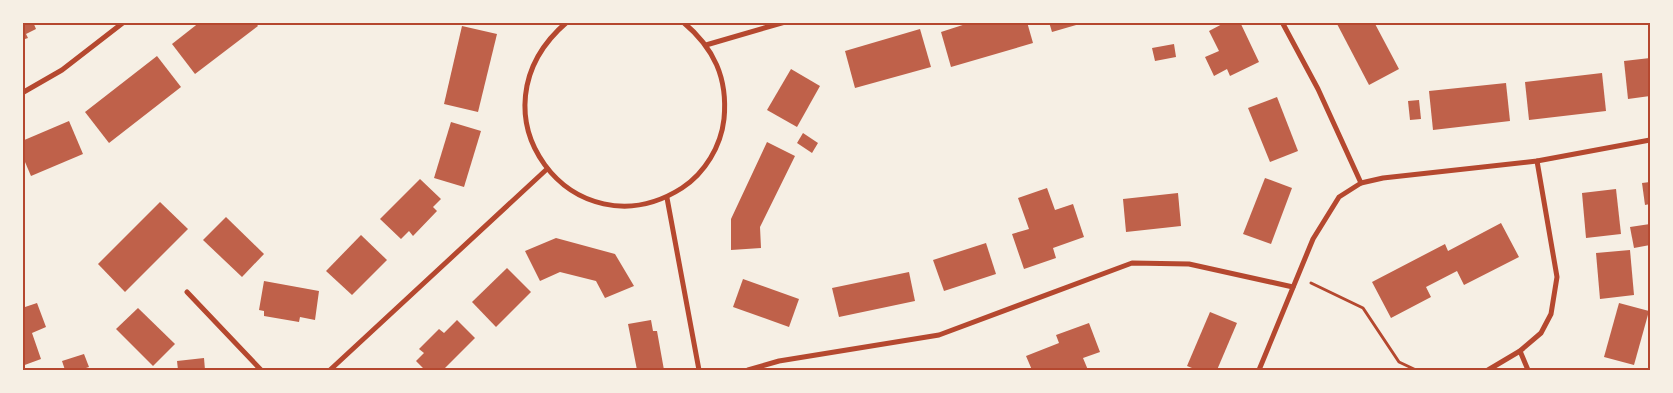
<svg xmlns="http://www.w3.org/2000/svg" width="1673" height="393" viewBox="0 0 1673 393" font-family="Figtree,sans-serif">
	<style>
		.building { fill: #bf614a }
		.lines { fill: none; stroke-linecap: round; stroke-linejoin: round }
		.path { stroke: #b5482f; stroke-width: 3 }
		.minor { stroke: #b5482f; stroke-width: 5 }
		.neatline { fill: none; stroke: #b5482f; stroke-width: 2 }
	</style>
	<rect width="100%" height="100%" fill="#f6efe4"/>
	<g class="building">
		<path d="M22,22H33L36,29L26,34L28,38L22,40Z"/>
		<path d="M200,22H255L258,26L195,74L172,44Z"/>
		<path d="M972,22H1027L1033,43L951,67L941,32Z"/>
		<path d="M1049,22H1083V23L1052,32Z"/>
		<path d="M1226,22H1240L1259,62L1230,76L1227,69L1214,76L1205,57L1219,51L1209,31Z"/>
		<path d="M1336,22H1374L1399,69L1369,85Z"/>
		<path d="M462,26L497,34L478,112L444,104Z"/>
		<path d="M920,29L931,67L855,88L845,51Z"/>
		<path d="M1174,44L1176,57L1155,61L1152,48Z"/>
		<path d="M157,56L181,87L109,143L85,112Z"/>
		<path d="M1650,58V96L1628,99L1624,61Z"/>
		<path d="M791,69L820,86L797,127L767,110Z"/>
		<path d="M1602,73L1606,111L1529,120L1525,82Z"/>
		<path d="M1506,83L1510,121L1433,130L1429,91Z"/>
		<path d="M1277,97L1298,151L1270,162L1248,108Z"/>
		<path d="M1419,100L1421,119L1410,120L1408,101Z"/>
		<path d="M69,121L83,154L31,176L22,155V141Z"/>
		<path d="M451,122L481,131L464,187L434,178Z"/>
		<path d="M803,133L818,143L812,153L797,143Z"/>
		<path d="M767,142L795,156L760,227L761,248L731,250V219Z"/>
		<path d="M1265,178L1292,188L1271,244L1243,234Z"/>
		<path d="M420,179L441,199L433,207L437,211L413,236L409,231L401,239L380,219Z"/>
		<path d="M1650,182V204L1645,205L1642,183Z"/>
		<path d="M1047,188L1055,210L1073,204L1084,237L1053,248L1056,258L1024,269L1012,234L1029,229L1018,198Z"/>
		<path d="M1616,189L1621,234L1586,238L1582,193Z"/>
		<path d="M1178,193L1181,226L1126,232L1123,199Z"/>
		<path d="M160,202L188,229L125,292L98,264Z"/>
		<path d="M226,217L264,254L242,277L203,240Z"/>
		<path d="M1501,223L1519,257L1464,285L1457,271L1426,287L1431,297L1391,318L1372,282L1445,244L1448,251Z"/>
		<path d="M1650,224V245L1634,248L1630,227Z"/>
		<path d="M361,235L387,260L352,295L326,271Z"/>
		<path d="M556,238L615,254L634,286L605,298L596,281L560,272L540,281L525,251Z"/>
		<path d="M986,243L996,274L944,291L933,260Z"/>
		<path d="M1630,250L1634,295L1600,299L1596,253Z"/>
		<path d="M507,268L531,292L496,327L472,302Z"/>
		<path d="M909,272L915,301L839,317L832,288Z"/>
		<path d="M743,279L799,299L789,327L733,307Z"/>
		<path d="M264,281L319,291L315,320L300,317L299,322L264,316V311L259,310Z"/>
		<path d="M37,303L46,327L32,333L41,359L22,366V308Z"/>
		<path d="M1619,303L1649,311L1634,365L1604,357Z"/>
		<path d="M138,308L175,344L153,366L116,329Z"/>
		<path d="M1210,312L1237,323L1217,370H1197L1187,366Z"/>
		<path d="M457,320L475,338L443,370H425L416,361L424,353L419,349L439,329L444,333Z"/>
		<path d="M651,320L653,331H657L664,370H637L628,324Z"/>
		<path d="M1089,323L1100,352L1083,358L1088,370H1032L1026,356L1059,343L1056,335Z"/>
		<path d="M84,354L89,367L80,370H65L62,361Z"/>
		<path d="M204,358L205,370H178L177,361Z"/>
	</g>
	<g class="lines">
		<path class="path" d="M1311,283L1363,308L1399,362L1416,370"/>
		<g class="minor">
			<path d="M567,22C462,112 574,257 682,188C705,173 721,146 724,119C728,78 714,48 683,22"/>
			<path d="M1282,22L1318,89L1361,183"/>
			<path d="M706,45L785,22"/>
			<path d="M22,93L62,70L124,22"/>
			<path d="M667,198L699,370"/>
			<path d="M187,292L261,370"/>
			<path d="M1520,351L1528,370"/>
			<path d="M330,370L547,169"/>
			<path d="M748,370L779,361L939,335L1132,263L1189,264L1293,287"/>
			<path d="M1259,370L1313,239L1339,197L1361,183L1383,178L1537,161L1650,140"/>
			<path d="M1488,370L1520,351L1541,333L1551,314L1557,277L1537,161"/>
		</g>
	</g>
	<rect width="1673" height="393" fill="none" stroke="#f6efe4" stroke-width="48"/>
	<rect x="24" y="24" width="1625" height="345" class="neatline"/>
</svg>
